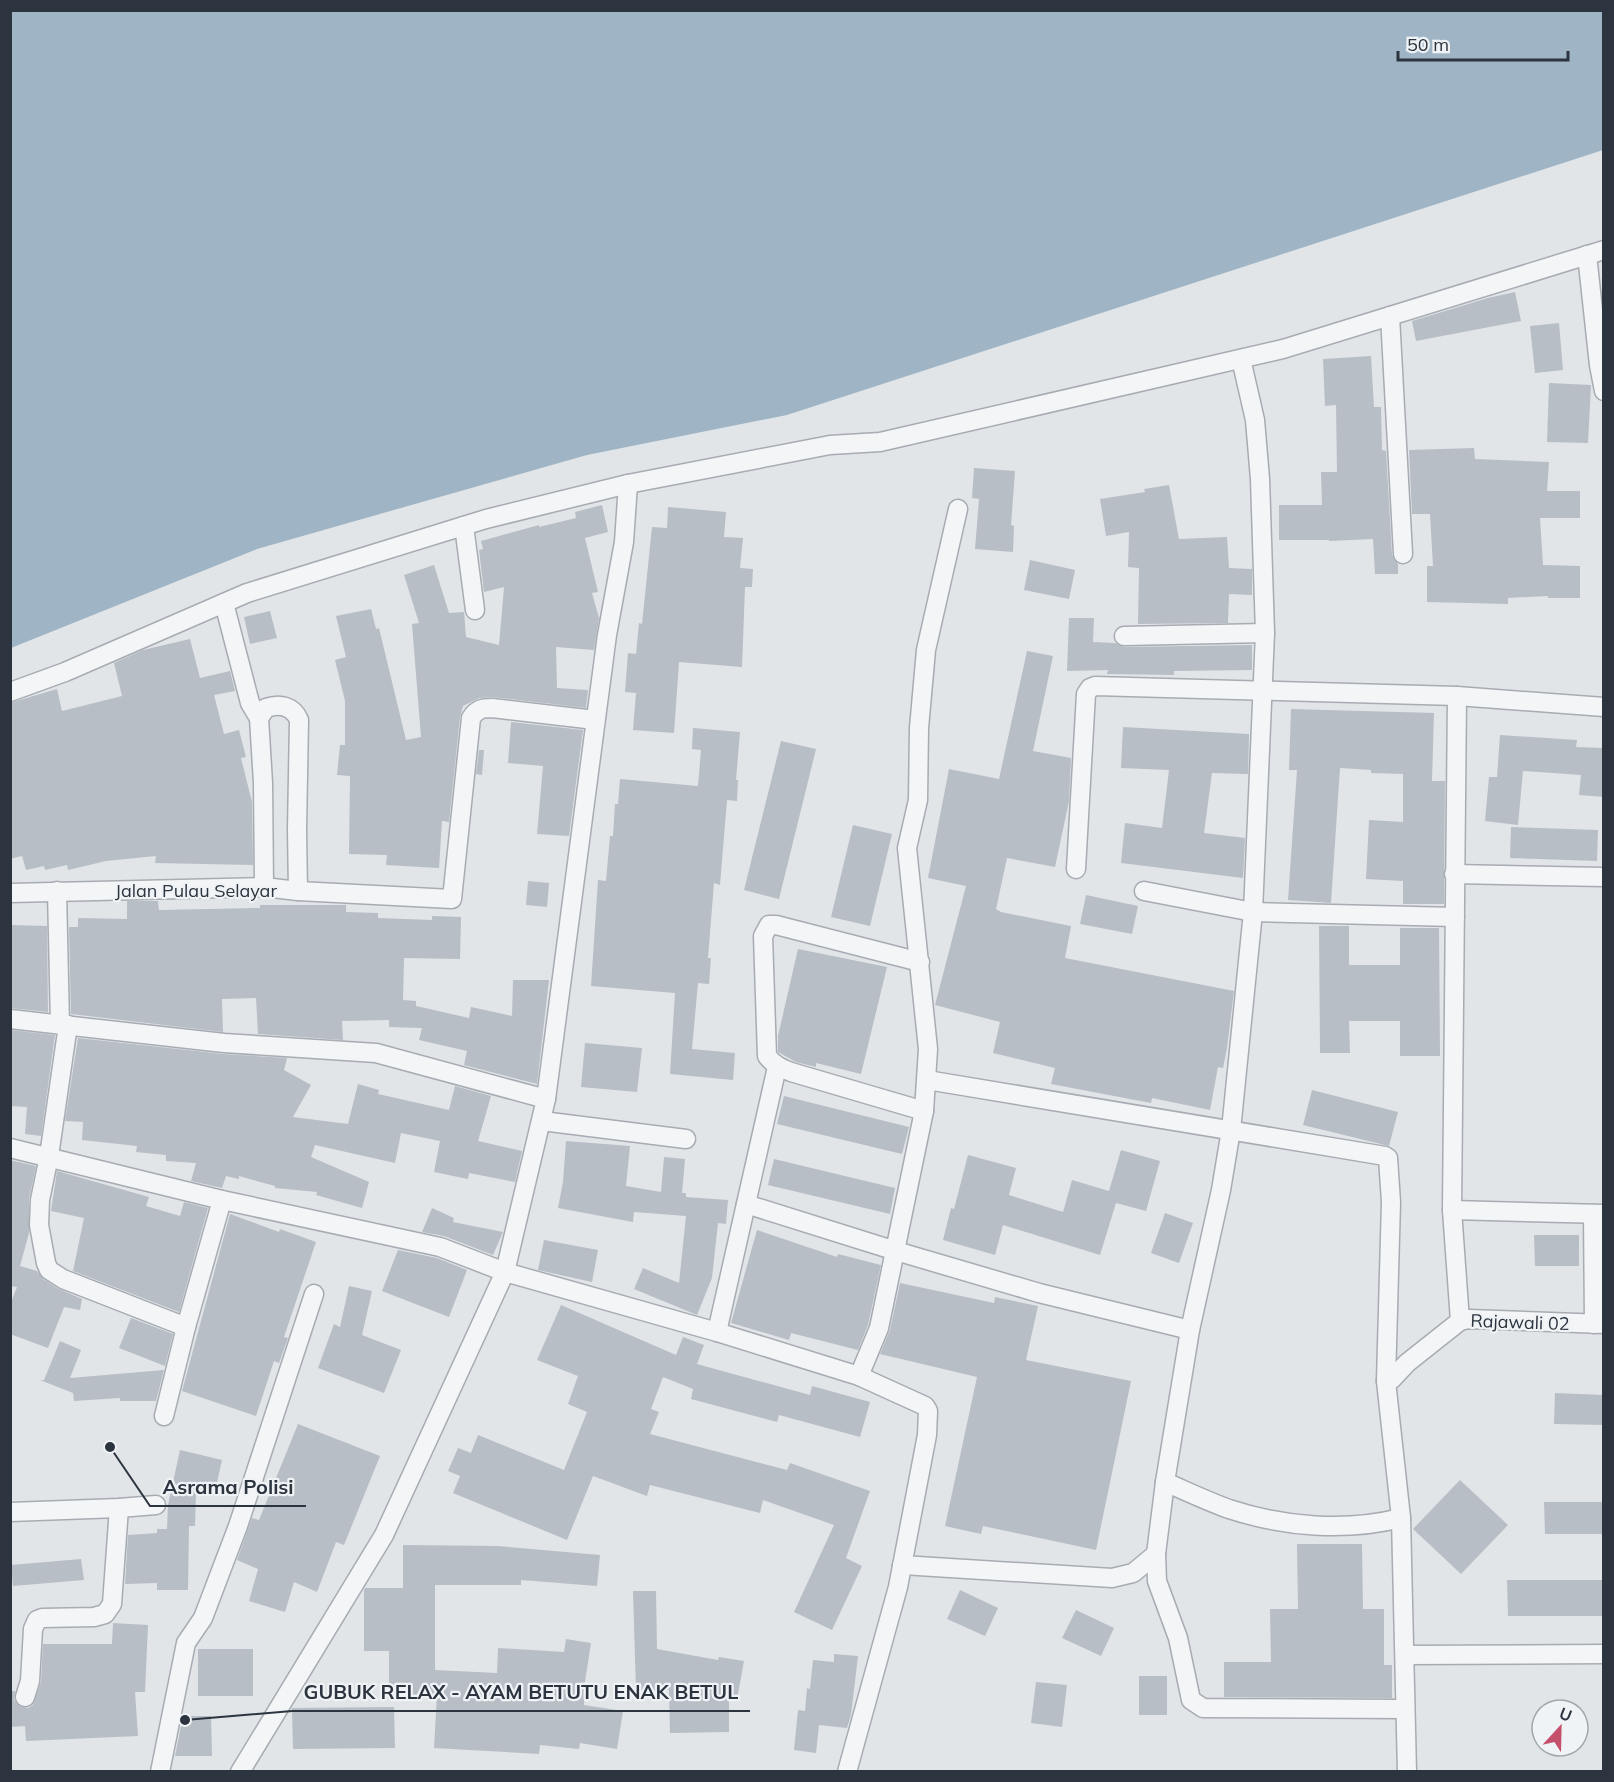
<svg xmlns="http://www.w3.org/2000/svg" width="1614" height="1782" viewBox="0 0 1614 1782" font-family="Mulish,sans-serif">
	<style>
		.water { fill: #9fb5c6 }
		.building { fill: #b8bec5 }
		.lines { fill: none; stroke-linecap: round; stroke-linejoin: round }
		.minor-casing { stroke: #a7acb2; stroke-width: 21 }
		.minor { stroke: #f3f5f7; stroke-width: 18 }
		.labels { text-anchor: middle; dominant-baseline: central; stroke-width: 4.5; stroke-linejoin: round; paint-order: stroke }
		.street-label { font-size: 18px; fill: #2b343f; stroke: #f0f3f6 }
		.leader { fill: none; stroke: #2b343f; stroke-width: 2 }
		.callout-dot { fill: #2b343f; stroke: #f0f3f6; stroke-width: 2 }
		.callout-label { font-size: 20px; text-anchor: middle; font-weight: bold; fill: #2b343f; stroke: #f0f3f6; stroke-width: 4.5; stroke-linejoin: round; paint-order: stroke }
	</style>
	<rect width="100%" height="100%" fill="#e1e5e8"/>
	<path class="water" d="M11,10L1603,11V150L787,415L587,455L257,549L11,648Z"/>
	<g class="building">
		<path d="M1515,292L1521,321L1416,341L1412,321L1488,298Z"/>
		<path d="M1559,323L1563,370L1535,373L1530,326Z"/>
		<path d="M1371,356L1374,407H1381L1382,450L1386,451L1392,555L1398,564V574H1375L1373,539L1329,541V540H1279V505H1322L1321,472H1337L1336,405L1325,406L1323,359Z"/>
		<path d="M1549,383L1591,385L1588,443L1547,442Z"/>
		<path d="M1474,448L1475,459L1549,462L1547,491H1580V518H1540L1543,565L1580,566V598H1548V596L1508,598V604L1427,602V566H1433L1430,514H1412L1409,450Z"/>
		<path d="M974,468L1015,471L1011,525L1014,526L1013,552L975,549L979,499L972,498Z"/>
		<path d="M1169,485L1179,539L1227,537L1229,568L1252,569V595L1229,594L1228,623L1138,624L1139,568L1128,567L1129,532L1106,536L1100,499L1145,492L1144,489Z"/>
		<path d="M602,505L608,532L585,538L598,592L592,593L599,618L594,650L556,647L557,688L588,690L586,708L492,697L479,698L463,706L460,717L449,822L442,821L439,868L386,865L387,855L349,854L350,776L337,775L340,745H345V701L335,660L346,657L336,616L371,609L376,629L379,628L406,740L421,737L412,624L419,623L404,575L434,565L449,613L464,612L466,637L499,645L504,587L484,592L479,550L483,549L481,541L539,525V527L576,518L575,512Z"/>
		<path d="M668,507L726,512L724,537L743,538L740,568L753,569L752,587H745L742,667L679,662L674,733L633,730L636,693L625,692L628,653L636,654L639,623L642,624L652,527L667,528Z"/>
		<path d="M1030,560L1075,570L1069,599L1024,590Z"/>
		<path d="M270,611L277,638L250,644L244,617Z"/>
		<path d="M1069,618H1094L1093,642L1115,643L1124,647L1252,645V670L1174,671V675L1107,674L1108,670L1067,671Z"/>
		<path d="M190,639L200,678L230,671L235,691L214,695L224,734L239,730L246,757L241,758L252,802L253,865L155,863L156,856L106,861L68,870L67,865L45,870L44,866L26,870L22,856L10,859V703L57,689L62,711L122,696L114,663L143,650Z"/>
		<path d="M1027,651L1053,656L1033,751L1071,758L1069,801L1055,867L1007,858L996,909L1001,912L1071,926L1065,958L1234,991L1227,1048L1223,1068L1218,1067L1210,1110L1152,1098L1151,1103L1051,1084L1055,1068L993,1053L1000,1022L935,1005L966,886L928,878L949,769L999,779Z"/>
		<path d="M1291,709L1434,713L1432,781H1445L1444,904H1403V881L1366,879L1369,820L1403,822V774L1371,773V770L1340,768L1331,903L1288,900L1297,770H1289Z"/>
		<path d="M511,722L583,730L569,836L537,834L543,766L508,763Z"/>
		<path d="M1123,727L1249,734L1248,774L1212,773L1204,833L1245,838L1243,878L1121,863L1125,823L1162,828L1169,770L1121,768Z"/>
		<path d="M693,728L740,732L736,780H738L737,801L727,800L720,885L714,883L708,958H711L709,984L698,983L692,1049L735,1053L733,1080L670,1074L675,993L591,986L598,880L606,881L610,836H613L615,804H618L620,779L698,786L701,750L692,749Z"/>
		<path d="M1500,735L1577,740L1576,747L1604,748V797L1579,795L1581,775L1523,771L1518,825L1485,821L1489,777H1497Z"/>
		<path d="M781,741L816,749L779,899L744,890Z"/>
		<path d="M479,750H484L482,775L476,774Z"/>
		<path d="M853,825L892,834L870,926L831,917Z"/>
		<path d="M1511,827L1598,830L1597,861L1510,858Z"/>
		<path d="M528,881L549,883L547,907L526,905Z"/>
		<path d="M1086,895L1138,906L1132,934L1080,924Z"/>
		<path d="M127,901H158L159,910L260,908V905H346V912L378,913V918L432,920V916L461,917L460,959L404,958L403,1000L416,1001V1006L469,1018L471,1007L512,1016L513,980H549L537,1084L464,1065L467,1051L419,1040L422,1028L389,1027V1020L342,1021L343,1040L258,1034L256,998L222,999L223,1032L71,1014L69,927H78V918L127,919Z"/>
		<path d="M10,925L47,926L48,1012L10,1008Z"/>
		<path d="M1319,926H1349V965H1400V928H1439L1440,1056H1400V1021H1349L1350,1053H1320Z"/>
		<path d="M798,949L887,967L861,1074L816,1063V1067L796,1062L778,1052V1036Z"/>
		<path d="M10,1030L55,1035L41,1136L25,1134L27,1107L10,1106Z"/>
		<path d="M78,1038L223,1054L287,1058L284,1070L311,1085L293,1117L348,1124L358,1084L379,1090L378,1094L449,1110L455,1086L491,1096L478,1141L522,1151L515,1182L469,1173L468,1179L434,1172L440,1141L401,1133L395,1163L315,1145L311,1157L369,1182L362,1208L316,1195L317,1192L275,1188V1186L239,1176V1179L226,1176L222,1188L191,1181L196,1163L166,1161V1155L136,1152L137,1146L82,1140L83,1122L65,1121Z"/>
		<path d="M585,1043L642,1048L637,1092L581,1087Z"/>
		<path d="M1312,1090L1398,1112L1389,1146L1303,1125Z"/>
		<path d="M784,1096L909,1127L902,1154L777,1124Z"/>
		<path d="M566,1141L630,1146L626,1186L661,1192L664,1157L685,1159L682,1193H686V1197L728,1200L726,1224L718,1223L712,1278L697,1315L634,1289L643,1268L679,1283L686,1216L634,1212L633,1222L558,1208L563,1182Z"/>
		<path d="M1121,1150L1160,1161L1146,1211L1116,1203L1100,1255L1003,1225L995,1255L943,1240L951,1208L954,1209L968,1155L1016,1168L1009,1195L1063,1212L1072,1180L1109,1191Z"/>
		<path d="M774,1159L895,1188L890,1214L768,1185Z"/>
		<path d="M10,1160L36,1166L29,1199V1233L20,1266L37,1271L43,1279L57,1288L82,1299L80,1310L64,1307L48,1348L10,1334V1305L17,1287L10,1286Z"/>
		<path d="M57,1171L149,1197L146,1206L180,1216L184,1202L208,1208L179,1312L73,1271L84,1218L51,1211Z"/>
		<path d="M432,1208L454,1218L453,1222L503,1232L493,1255L444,1236L422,1232Z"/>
		<path d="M1165,1213L1193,1223L1179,1263L1151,1253Z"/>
		<path d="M230,1214L279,1232L280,1229L316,1242L284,1337L288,1338L279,1363L274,1361L256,1416L182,1391Z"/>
		<path d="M757,1230L837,1257L838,1254L881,1265L868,1325L858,1350L791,1333L789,1340L731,1323Z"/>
		<path d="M1534,1235H1579V1266H1535Z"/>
		<path d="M544,1240L598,1250L592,1282L538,1270Z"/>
		<path d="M398,1250L437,1258L467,1270L449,1317L382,1291Z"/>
		<path d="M900,1283L994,1303L995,1297L1038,1306L1026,1360L1131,1381L1096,1550L983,1526L981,1534L945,1526L977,1377L880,1354L890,1330Z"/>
		<path d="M349,1286L372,1291L362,1335L401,1350L384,1393L318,1368L334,1324L340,1327Z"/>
		<path d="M561,1305L676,1355L683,1337L704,1345L697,1364L810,1395L812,1386L870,1402L860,1437L779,1415L777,1422L691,1399L693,1389L663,1377L651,1409L659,1412L650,1434L787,1470L790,1463L870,1491L846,1558L862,1566L832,1630L794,1612L834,1525L763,1500L760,1513L650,1485L647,1496L593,1476L567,1540L453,1493L460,1476L448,1471L458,1448L471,1453L478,1435L564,1470L587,1412L568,1404L578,1376L537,1360Z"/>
		<path d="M131,1318L173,1334L165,1366L119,1348Z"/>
		<path d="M60,1341L81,1350L70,1378L164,1370L156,1401H120V1398L74,1401L73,1393L40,1380H44Z"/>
		<path d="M1555,1393L1604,1395V1425L1554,1424Z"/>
		<path d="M298,1424L380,1456L344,1545L336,1542L317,1592L294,1582L285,1612L249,1601L258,1569L237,1560L252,1518L259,1520Z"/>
		<path d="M180,1450L222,1460L214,1496L196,1492L195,1526H189L188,1590H157V1583L125,1584L128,1535L157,1533V1529H167L168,1505Z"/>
		<path d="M1460,1480L1508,1525L1461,1574L1413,1529Z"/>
		<path d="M1544,1502H1604V1534H1545Z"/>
		<path d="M1297,1544H1362L1363,1609H1384V1665H1392V1698L1224,1697V1662H1271L1270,1609H1298Z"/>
		<path d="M403,1545L498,1546L600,1555L597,1586L521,1580V1585H435V1670L497,1673L498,1648L564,1652L566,1639L591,1643L584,1688H585L584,1705L623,1711L617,1749L580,1743L579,1749L540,1745L539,1754L434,1748L437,1695H389V1651H364V1590L365,1588H403Z"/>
		<path d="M81,1559L84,1580L13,1586L11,1565Z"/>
		<path d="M1507,1580H1604V1616H1508Z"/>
		<path d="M960,1590L998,1608L985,1636L947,1619Z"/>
		<path d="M633,1591H656L657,1649L718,1660L719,1657L744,1661L737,1699L729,1697V1732L670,1733L669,1690L636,1691Z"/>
		<path d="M1076,1610L1114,1628L1101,1656L1062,1638Z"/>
		<path d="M113,1623L148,1625L145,1692H135L138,1736L26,1741L25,1726L10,1727V1691H15L14,1700L21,1707L28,1708L33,1705L41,1682L43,1644H112Z"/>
		<rect x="198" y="1649" width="55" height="47"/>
		<path d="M834,1654L858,1656L851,1715L847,1728L819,1725L816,1753L794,1750L798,1710L805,1711L807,1688L810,1689L813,1660L834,1662Z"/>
		<rect x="1139" y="1676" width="28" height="39"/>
		<path d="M1036,1682L1067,1685L1062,1727L1031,1723Z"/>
		<path d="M394,1707L395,1748L293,1749L292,1708Z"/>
		<path d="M183,1716H211L212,1756H175Z"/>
	</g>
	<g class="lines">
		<defs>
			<g id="minor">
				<path d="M1587,255L1599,365L1604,391"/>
				<path d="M1390,316L1403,554"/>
				<path d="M1241,359L1255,420L1260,479L1265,633L1253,912L1231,1130L1221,1190L1190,1330L1165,1482L1156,1554L1157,1581L1178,1638L1191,1700L1203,1708L1405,1709"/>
				<path d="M464,526L475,610"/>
				<path d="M224,603L250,703L259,718"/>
				<path d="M1124,636L1265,633"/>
				<path d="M10,692L65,672L247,593L486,519L628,484"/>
				<path d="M1457,696L1452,1210L1460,1321"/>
				<path d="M1076,869L1086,694L1090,688L1095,686L1457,696L1604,707"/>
				<path d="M1454,874L1604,877"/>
				<path d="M264,887L263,783L259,718L266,708C280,703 293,706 299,720L297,830L298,891"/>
				<path d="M57,891L60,1024"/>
				<path d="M1144,891L1253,912L1455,917"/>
				<path d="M10,893L264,887L298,891L452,899L471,718C477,709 482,708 492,708L595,720"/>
				<path d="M920,962L776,925H769L763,936L767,1056C774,1065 781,1068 791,1072L924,1111"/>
				<path d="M10,1019L224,1043L376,1053L546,1099"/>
				<path d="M68,1025L49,1156L40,1200L39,1225L46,1263L49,1270L63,1279L186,1327"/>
				<path d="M927,1080L1385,1156L1388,1158L1391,1202L1386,1381L1401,1518L1407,1772"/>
				<path d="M542,1121L686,1139"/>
				<path d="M10,1148L222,1200L440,1247L505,1272L717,1332L859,1376L925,1406L928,1411L927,1435L898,1587L847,1772"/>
				<path d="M746,1204L896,1251L1039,1293L1190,1330"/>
				<path d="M1452,1210L1604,1214"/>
				<path d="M1593,1214L1594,1324"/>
				<path d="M717,1332L777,1067"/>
				<path d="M859,1376L879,1328L924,1111L928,1049L907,848L918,800L919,728L926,650L958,509"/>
				<path d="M1386,1381L1392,1379L1407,1363L1460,1321L1469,1319L1604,1324"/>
				<path d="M164,1416L186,1327L222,1200"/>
				<path d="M1165,1482C1186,1491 1207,1501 1229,1509C1284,1527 1345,1532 1401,1518"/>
				<path d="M10,1512L119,1508L156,1505"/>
				<path d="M902,1565L1112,1578L1133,1573L1156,1554"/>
				<path d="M1405,1655L1604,1654"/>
				<path d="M25,1697L30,1681L33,1629L37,1620L42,1618L94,1617L105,1614L112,1604L119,1508"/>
				<path d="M160,1772L186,1643L203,1618L238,1526L314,1294"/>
				<path d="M240,1772L384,1535L505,1272L546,1099L607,635L624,542L628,484L830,445L880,442L1283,349L1604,250"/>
			</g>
		</defs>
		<use href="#minor" class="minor-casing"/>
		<use href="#minor" class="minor"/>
	</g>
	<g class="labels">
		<g class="street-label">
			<text x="196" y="890">Jalan Pulau Selayar</text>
			<text transform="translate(1520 1322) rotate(2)">Rajawali 02</text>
		</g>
	</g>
	<path class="leader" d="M110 1447L150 1506H306M185 1720L292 1711H750"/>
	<g class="callout-dot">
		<circle cx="110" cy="1447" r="6"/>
		<circle cx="185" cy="1720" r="6"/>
	</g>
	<g class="callout-label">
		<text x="228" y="1494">Asrama Polisi</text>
		<text x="521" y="1699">GUBUK RELAX - AYAM BETUTU ENAK BETUL</text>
	</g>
	<rect width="1614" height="1782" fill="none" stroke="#2b343f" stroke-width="24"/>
	<g transform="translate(1560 1728) rotate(22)"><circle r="28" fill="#f0f3f6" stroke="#a1a7ad" stroke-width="1.5"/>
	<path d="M0-4.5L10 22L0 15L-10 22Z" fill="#c4506c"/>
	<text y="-9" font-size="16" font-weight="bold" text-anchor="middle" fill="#2b343f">U</text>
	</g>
	<path d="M1398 51v9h170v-9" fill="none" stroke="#2b343f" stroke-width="3"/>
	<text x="1407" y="51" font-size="18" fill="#2b343f" stroke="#f0f3f6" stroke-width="4.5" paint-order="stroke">50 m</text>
</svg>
